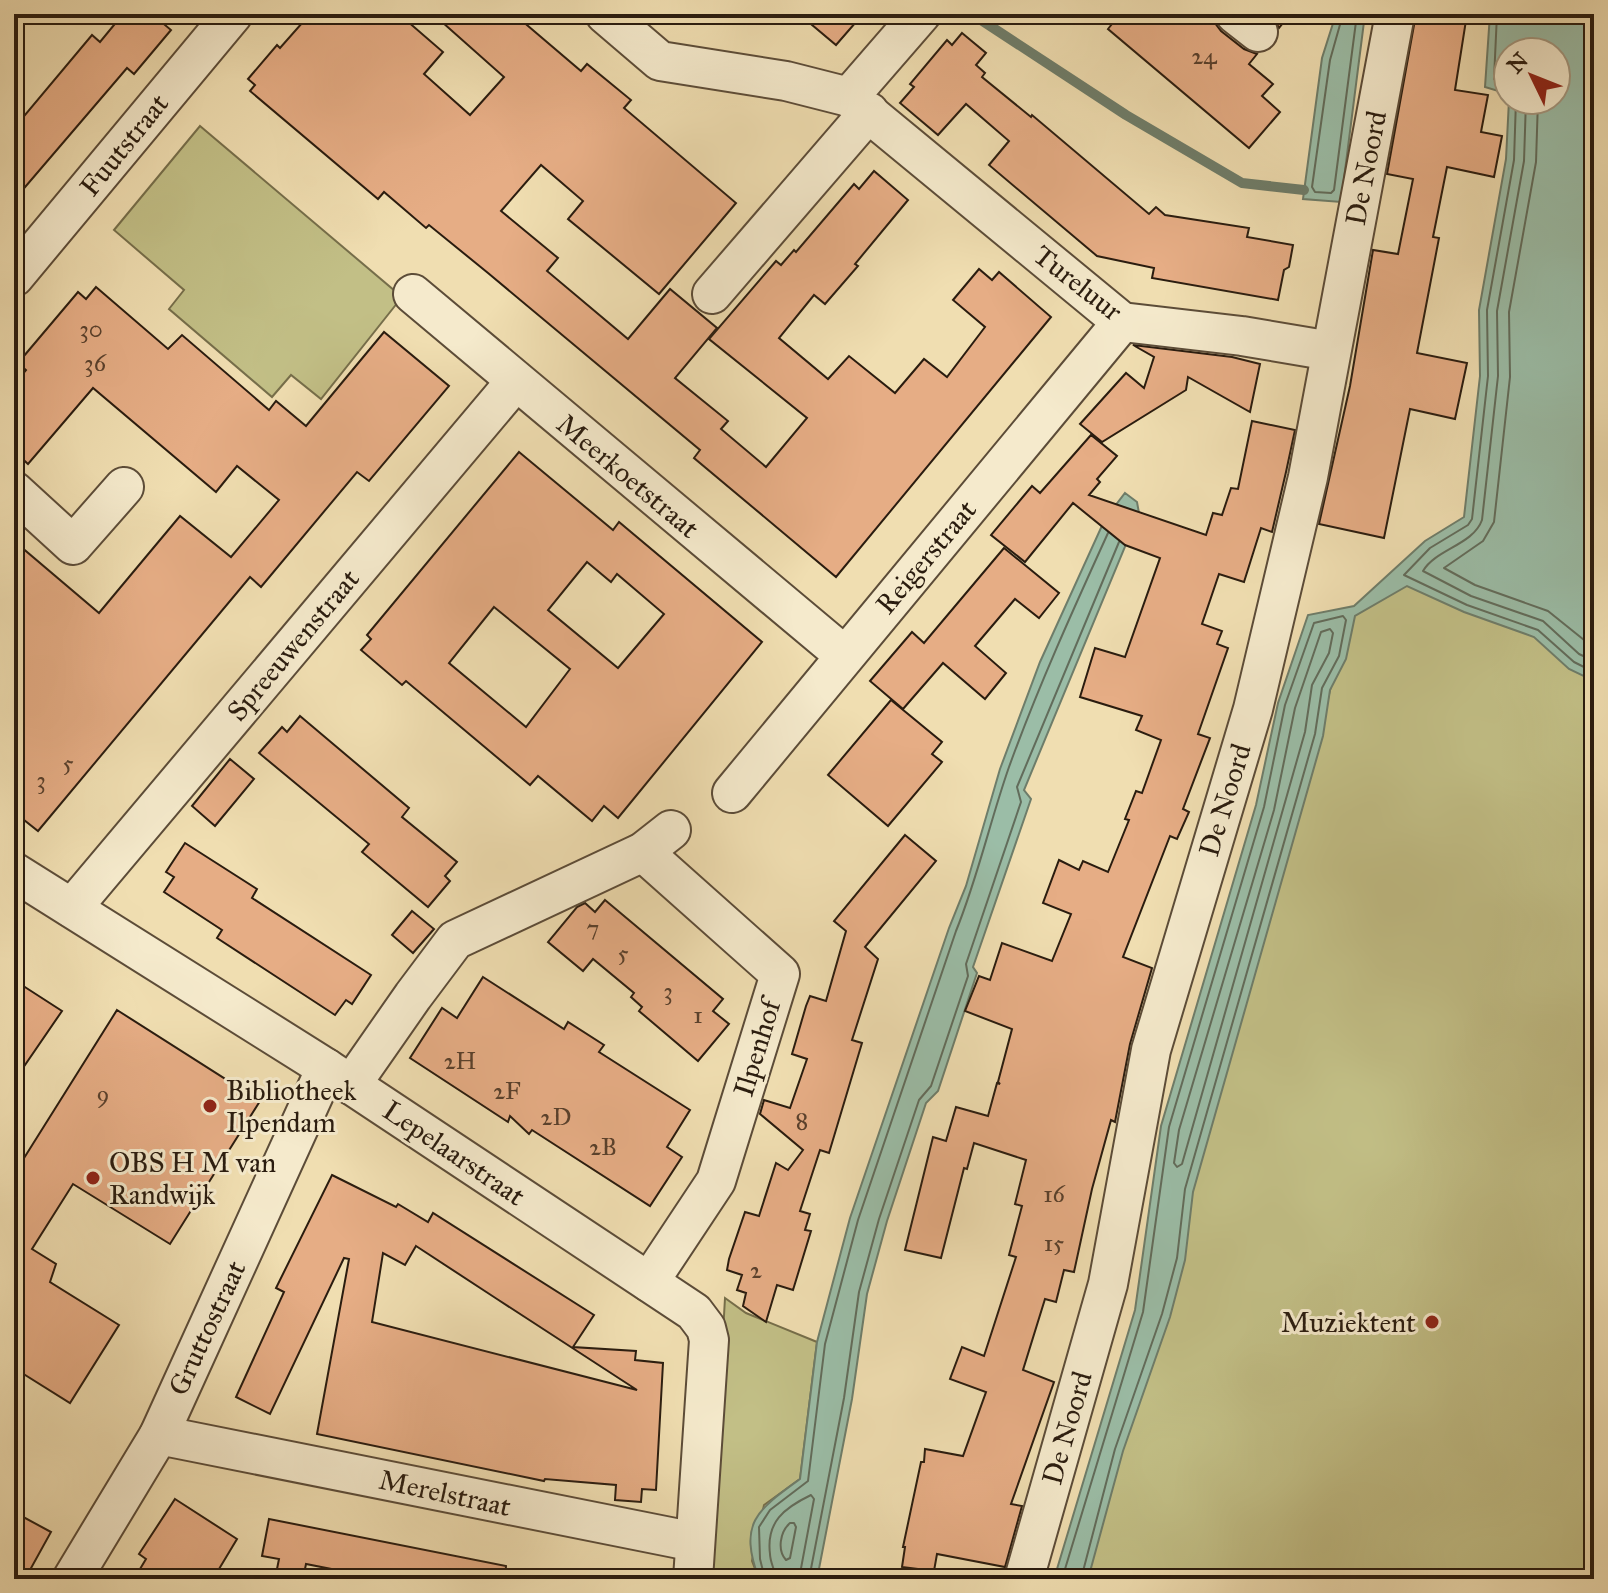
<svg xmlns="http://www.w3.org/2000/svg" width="1608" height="1593" viewBox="0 0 1608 1593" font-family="'IM FELL Great Primer',serif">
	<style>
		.green { fill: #c2bf86; stroke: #766e4a; stroke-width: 2 }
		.water { fill: #9bbda7; stroke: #6e7d6a; stroke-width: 2 }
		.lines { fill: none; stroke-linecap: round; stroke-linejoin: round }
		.shore { stroke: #626c5b; stroke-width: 2 }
		.stream { stroke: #6e7d6a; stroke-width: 10 }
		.building { fill: #e6ad85; stroke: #2a1c0f; stroke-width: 2; fill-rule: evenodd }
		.minor-casing { stroke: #5c4c38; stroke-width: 42 }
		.minor { stroke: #f5eacc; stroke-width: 38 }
		.poi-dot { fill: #8f2418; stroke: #f5eacc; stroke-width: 3 }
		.labels { text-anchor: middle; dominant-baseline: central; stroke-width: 6; stroke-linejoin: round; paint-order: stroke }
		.number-label { font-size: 24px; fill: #59402c }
		.street-label { font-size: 28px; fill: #2a1c0f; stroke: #f5eacc }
		.poi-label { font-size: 28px; fill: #2a1c0f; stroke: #f5eacc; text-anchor: start }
	</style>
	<rect width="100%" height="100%" fill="#f0deb1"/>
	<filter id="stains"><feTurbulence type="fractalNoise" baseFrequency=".0025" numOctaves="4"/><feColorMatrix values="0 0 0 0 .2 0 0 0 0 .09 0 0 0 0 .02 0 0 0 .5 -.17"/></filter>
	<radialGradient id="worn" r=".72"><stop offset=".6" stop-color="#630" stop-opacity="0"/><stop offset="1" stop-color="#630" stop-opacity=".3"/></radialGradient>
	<g class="green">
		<path d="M200,126L402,297L321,399L291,375L272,397L169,309L184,290L114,230Z"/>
		<path d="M1410,575L1584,656L1594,668V1579H1069L1252,982L1310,779L1330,690L1350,617Z"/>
		<path d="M725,1298L746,1313L817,1342L800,1479L764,1505L752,1561L759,1579H709Z"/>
	</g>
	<g class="water">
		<path d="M1336,14H1365L1341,202L1303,199L1322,58Z"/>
		<path d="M1490,14H1594V681L1569,669L1534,637L1464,612L1407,586L1355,616L1346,659L1330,690L1323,736L1193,1192L1185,1260L1170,1317L1123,1451L1088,1579H1054L1135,1310L1161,1126L1256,805L1278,703L1308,615L1354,606L1425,541L1464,517L1480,376L1479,310L1506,159L1509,100H1556V52H1508V94L1485,87Z"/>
		<path d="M1125,493L1137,502L1139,513L1024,790L1031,799L973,967L977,973L938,1091L926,1103L887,1221L867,1294L852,1399L817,1579H759C738,1523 757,1510 800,1479L817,1342L850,1218L949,928L966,886L1000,769L1040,662L1105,519Z"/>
	</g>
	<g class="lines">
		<g class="shore">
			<path d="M1343,14L1330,60L1312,187L1315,192L1331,193L1334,190L1357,14"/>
			<path d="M1497,14L1494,79L1508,85"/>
			<path d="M1516,100L1514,160L1487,310L1488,376L1472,519L1468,525L1430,548L1404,575L1467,605L1538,630L1574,662L1594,672"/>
			<path d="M1526,100L1524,161L1497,311L1498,376L1482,520C1473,545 1436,549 1423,571L1471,596L1543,621L1579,654L1594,661"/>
			<path d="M1538,100L1536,162L1509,312L1510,377L1494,522L1483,541L1444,568L1475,585L1548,611L1594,648"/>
			<path d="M1330,629L1333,633L1329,653L1312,685L1305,732L1182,1164L1177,1167L1174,1163L1179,1130L1274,810L1295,708L1321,632Z"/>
			<path d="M790,1523H794L796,1527L790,1558L786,1560C777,1550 780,1532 790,1523Z"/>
			<path d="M765,1579L760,1559L759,1527L770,1510L808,1481L825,1344L858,1220L956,931C978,877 990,821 1009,767C1038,687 1073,610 1108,533"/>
			<path d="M776,1579C775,1570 770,1562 770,1554C766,1522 784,1508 811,1495L814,1499L799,1579"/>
			<path d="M809,1579L844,1398L859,1292L879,1219L919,1100L931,1086L968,976L966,964L1021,802L1017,787L1119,542"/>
			<path d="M1062,1579L1143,1312L1169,1127L1264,807L1285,705L1314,623L1343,616L1346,620L1339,656L1322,688L1315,734L1185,1189L1177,1258L1162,1314L1115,1449L1081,1579"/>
		</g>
		<path class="stream" d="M972,14L1126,115L1242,183L1304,190"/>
	</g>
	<g class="building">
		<path d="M123,14H152L171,30L134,74L127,68L14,200V128L92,35L100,42Z"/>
		<path d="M310,14H399L443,52L424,74L470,115L504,77L433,14H514L581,71L587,64L631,100L624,108L736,203L659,294L568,219L583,201L541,165L501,211L558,258L547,271L628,339L670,289L717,328L675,378L728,421L721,429L766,467L807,418L709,339L776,261L781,265L794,250L796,252L854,184L859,189L874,171L908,200L855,264L858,266L825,304L814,295L779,338L828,379L849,356L895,393L924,359L947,377L985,327L953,300L979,269L992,280L999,272L1051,317L836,577L694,458L700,450L488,273L429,225L426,228L384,192L378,199L250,91L255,85L248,79L277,45L280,48Z"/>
		<path d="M799,14H863L836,45Z"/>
		<path d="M1120,14H1213L1215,23L1221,31L1244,49L1257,54L1249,64L1273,84L1262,96L1280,112L1249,148L1108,29Z"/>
		<path d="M1271,14H1290L1279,28Z"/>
		<path d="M1416,14H1467L1455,90L1488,95L1481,132L1502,136L1494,177L1447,167L1433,237L1439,238L1417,353L1467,363L1455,419L1410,409L1384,538L1319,524L1350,386L1373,250L1398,254L1413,179L1387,174Z"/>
		<path d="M962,33L986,53L976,65L985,73L982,77L1031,117L1032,115L1149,214L1156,207L1165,215L1249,228L1247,237L1293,245L1289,267L1284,270L1278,300L1152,278L1154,268L1097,256L989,165L1009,141L966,104L938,135L900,103L914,87L910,84L947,40L952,45Z"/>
		<path d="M96,287L168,349L182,335L269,410L276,401L306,426L384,332L449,386L369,481L357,472L261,587L250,577L38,831L14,812V541L99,613L180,516L231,557L279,500L237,466L216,492L93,388L28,464L14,451V385L26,370L18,363L78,292L86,299Z"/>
		<path d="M1133,345L1232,357L1260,364L1250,412L1188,377L1186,390L1102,442L1080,424L1126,373L1144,388L1154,357Z"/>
		<path d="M1252,421L1295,430L1286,472L1272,532L1261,528L1244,582L1219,574L1202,624L1222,631L1217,644L1228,648L1198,734L1210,738L1183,809L1189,812L1177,839L1170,836L1123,957L1152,968L1130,1044L1115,1122L1111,1120L1092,1189L1074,1272L1064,1270L1056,1302L1045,1299L1023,1370L1054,1382L1011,1504L1022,1506L1005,1567L937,1554L934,1571L902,1567L905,1547H903L921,1462H924L925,1449L963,1456L986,1392L950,1379L962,1347L984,1356L1016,1257L1009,1255L1022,1206L1015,1204L1026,1160L974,1143L967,1169L964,1168L941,1258L905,1250L933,1137L946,1141L956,1107L988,1116L997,1083L1000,1084L998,1082L1012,1029L965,1011L979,976L990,980L1002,943L1052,961L1071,914L1043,903L1059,860L1079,870L1083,861L1108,872L1129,820L1125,819L1136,791L1142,793L1161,740L1136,730L1142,716L1080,697L1095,648L1125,657L1160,558L1125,545L1073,503L1025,562L991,535L1032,486L1040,493L1091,435L1117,456L1097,479L1100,482L1089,495L1206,535L1213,513L1222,515L1231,488L1238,489Z"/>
		<path d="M519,452L613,530L619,522L762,642L618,818L604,806L592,821L538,776L530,785L406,681L402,685L361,650L371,639L367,635ZM587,562L611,582L617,574L664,614L618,668L548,610ZM494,607L570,669L526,727L449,663Z"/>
		<path d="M1004,548L1059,593L1039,618L1015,599L975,646L1006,673L985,699L943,663L903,709L870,681L912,632L924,643Z"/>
		<path d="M891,700L942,742L932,754L942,762L888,826L828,775Z"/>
		<path d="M300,716L409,808L402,817L457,862L445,876L450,881L428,907L362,852L369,844L259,753L282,727L287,732Z"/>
		<path d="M230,759L254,779L215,826L192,806Z"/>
		<path d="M905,835L936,861L865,947L878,959L852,1040L862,1043L829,1153L820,1150L800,1211L810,1214L805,1230L811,1231L793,1290L777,1285L766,1322L743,1306L746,1293L737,1290L742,1275L727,1270L729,1259L745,1212L759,1216L776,1163L788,1170L803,1150L760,1114L764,1100L790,1108L807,1059L792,1054L806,1006L810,996L826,1001L846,931L834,921Z"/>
		<path d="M185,843L257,889L252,898L371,975L352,1004L346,1000L335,1015L217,938L222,930L164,892L174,877L166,872Z"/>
		<path d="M605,900L723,999L713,1011L729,1024L698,1061L639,1011L642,1007L631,997L634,993L593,959L583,971L548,942L577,907L585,903L595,912Z"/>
		<path d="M412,911L434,929L413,953L392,935Z"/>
		<path d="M483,977L564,1029L568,1022L604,1045L599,1052L690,1110L667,1147L682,1157L650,1206L532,1130L529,1134L510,1116L508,1122L410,1058L442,1008L457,1018Z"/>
		<path d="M14,980L62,1011L14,1081Z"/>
		<path d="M117,1010L260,1101L170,1244L73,1184L32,1249L56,1264L50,1282L119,1325L70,1403L14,1368V1174Z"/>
		<path d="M332,1175L396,1207L398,1204L428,1222L433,1213L594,1315L573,1347L636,1351L635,1360L663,1363L656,1490L642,1489L641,1502L615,1500L616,1485L545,1479L544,1481L317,1434L349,1259L344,1258L270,1414L236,1397L284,1292L276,1288ZM416,1246L497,1299L637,1390L372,1322L383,1253L405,1265Z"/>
		<path d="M175,1499L237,1539L213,1579H134L146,1559L139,1554Z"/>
		<path d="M14,1512L51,1532L25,1579H14Z"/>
		<path d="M269,1519L506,1566L505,1579H382L306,1564L303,1579H275L279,1559L262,1556Z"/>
	</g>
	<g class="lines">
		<defs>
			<g id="minor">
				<path d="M605,14L660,61L786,81L849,97L1122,322L1242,336L1331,351"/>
				<path d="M1235,14L1258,32"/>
				<path d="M849,97L921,14"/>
				<path d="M14,277L233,14"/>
				<path d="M413,294L844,655"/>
				<path d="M712,294L869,112"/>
				<path d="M14,491L73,545L124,487"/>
				<path d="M732,793L1122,322"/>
				<path d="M643,852L780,974L716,1181L649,1282"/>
				<path d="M14,872L326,1068L694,1312L706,1328L709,1340L693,1579"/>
				<path d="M72,908L515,382"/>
				<path d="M351,1085L413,996L455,940L643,852L671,830"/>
				<path d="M159,1435L695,1542"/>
				<path d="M72,1579L159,1435L326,1068"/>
				<path d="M1024,1579L1108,1284L1151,1050L1253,709L1308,477L1395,14"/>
			</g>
		</defs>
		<use href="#minor" class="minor-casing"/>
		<use href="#minor" class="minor"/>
	</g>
	<g class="poi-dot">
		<circle cx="210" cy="1106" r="8"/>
		<circle cx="93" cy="1178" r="8"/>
		<circle cx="1432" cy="1322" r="8"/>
	</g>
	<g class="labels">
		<g class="number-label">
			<text x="1204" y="56">24</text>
			<text x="91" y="329">30</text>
			<text x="95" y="363">36</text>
			<text x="68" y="763">5</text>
			<text x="41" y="780">3</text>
			<text x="593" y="928">7</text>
			<text x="623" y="953">5</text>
			<text x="668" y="991">3</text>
			<text x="698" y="1015">1</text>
			<text x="460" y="1061">2H</text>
			<text x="507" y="1091">2F</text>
			<text x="103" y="1094">9</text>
			<text x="556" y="1117">2D</text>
			<text x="802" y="1121">8</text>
			<text x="603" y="1147">2B</text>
			<text x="1054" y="1194">16</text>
			<text x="1054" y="1243">15</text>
			<text x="756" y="1270">2</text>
		</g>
		<g class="street-label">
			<text transform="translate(124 145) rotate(-51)">Fuutstraat</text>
			<text transform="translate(1366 168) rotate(-79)">De Noord</text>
			<text transform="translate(1078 283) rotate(38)">Tureluur</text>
			<text transform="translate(628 476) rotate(40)">Meerkoetstraat</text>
			<text transform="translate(926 557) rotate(-50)">Reigerstraat</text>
			<text transform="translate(293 645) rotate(-50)">Spreeuwenstraat</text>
			<text transform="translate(1225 800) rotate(-73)">De Noord</text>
			<text transform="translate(757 1048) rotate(-73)">Ilpenhof</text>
			<text transform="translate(454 1153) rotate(34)">Lepelaarstraat</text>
			<text transform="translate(207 1328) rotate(-65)">Gruttostraat</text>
			<text transform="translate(1067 1428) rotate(-74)">De Noord</text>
			<text transform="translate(445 1493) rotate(12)">Merelstraat</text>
		</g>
		<g class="poi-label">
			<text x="226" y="1090">Bibliotheek<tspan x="226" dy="32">Ilpendam</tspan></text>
			<text x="109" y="1162">OBS H M van<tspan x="109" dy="32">Randwijk</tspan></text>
			<text x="1416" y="1322" text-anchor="end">Muziektent</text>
		</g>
	</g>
	<rect width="1608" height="1593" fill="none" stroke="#f0deb1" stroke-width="48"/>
	<rect x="16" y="16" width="1576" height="1561" fill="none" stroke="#2a1c0f" stroke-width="4"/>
	<rect x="24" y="24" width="1560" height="1545" fill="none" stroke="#2a1c0f" stroke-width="2"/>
	<g transform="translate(1532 76) rotate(313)"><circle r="38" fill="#f5eacc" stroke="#a49880" stroke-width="2"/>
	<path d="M0-6L14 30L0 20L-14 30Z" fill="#8f2418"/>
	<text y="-12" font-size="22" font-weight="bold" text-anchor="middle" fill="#2a1c0f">N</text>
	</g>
	<rect width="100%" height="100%" filter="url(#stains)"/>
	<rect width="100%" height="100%" fill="url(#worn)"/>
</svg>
